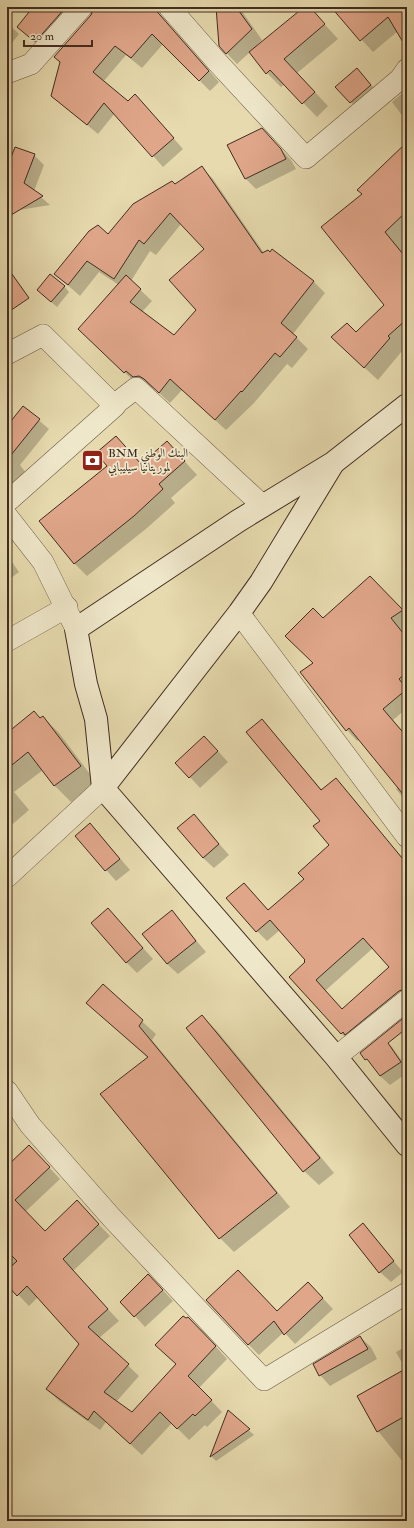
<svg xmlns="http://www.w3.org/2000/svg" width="414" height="1528" viewBox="0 0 414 1528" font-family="'IM FELL Double Pica',Amiri,serif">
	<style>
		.shadow { fill: #0003; fill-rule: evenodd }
		.building { fill: #e0a68a; stroke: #412c21; fill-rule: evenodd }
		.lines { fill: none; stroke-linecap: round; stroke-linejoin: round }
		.street-casing { stroke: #6a5844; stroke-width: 22 }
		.secondary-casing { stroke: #412c21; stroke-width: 24 }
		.street { stroke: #efe7ca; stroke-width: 21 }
		.secondary { stroke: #efe7ca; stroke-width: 22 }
		.labels { text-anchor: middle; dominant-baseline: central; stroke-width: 3.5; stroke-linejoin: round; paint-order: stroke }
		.poi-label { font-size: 12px; fill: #412c21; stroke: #efe7ca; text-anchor: start }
	</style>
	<rect width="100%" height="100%" fill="#e6daae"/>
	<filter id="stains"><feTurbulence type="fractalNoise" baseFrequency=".005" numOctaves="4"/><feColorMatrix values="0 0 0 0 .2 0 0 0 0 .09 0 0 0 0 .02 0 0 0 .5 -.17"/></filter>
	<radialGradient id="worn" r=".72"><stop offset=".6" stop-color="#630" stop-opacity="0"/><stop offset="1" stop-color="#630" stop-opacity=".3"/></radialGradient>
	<g class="shadow">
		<path d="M35,7H87L46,51L18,27Z"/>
		<path d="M95,7H153L219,82L210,91L163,44L142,68L126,55L103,82L128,102L145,106L183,149L163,167L115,113L98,134L52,96Z"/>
		<path d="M217,7H309L338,39L297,73L328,106L317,117L285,84L281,87L267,73L250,52L237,64L220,46ZM239,7H306L258,46L257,45L262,40Z"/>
		<path d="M346,7H407V47L398,31L373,52L338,14Z"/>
		<path d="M7,23L19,34L7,49Z"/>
		<path d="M357,69L381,96L361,113L351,102Z"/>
		<path d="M407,89V122L392,102Z"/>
		<path d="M272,140L291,160L296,169L256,189L245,178Z"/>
		<path d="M407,144V345L378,380L346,351L356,333L385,305L363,194Z"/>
		<path d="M34,155L44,165L34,191L50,205L7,212V171Z"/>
		<path d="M202,168L213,179L264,253L270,254L272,250L314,282L325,293L293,334L308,349L292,368L287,364L254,403L226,430L182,390L170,403L156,390L151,387L145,388L136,383L91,341L119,285L99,272L80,296L55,274ZM181,224L205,249L197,310L174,336L142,312L152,301L131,281L150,251L156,255Z"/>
		<path d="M64,286L69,292L57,307L44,296Z"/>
		<path d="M7,385L10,389L7,391Z"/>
		<path d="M23,407L49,429L20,465L32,481L7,492V428Z"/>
		<path d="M116,438L141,464L180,456L197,475L171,498L175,503L147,528L87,576L74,563L109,466Z"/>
		<path d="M7,555L19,572L7,581Z"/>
		<path d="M370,577L407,615V625L401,629L407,637V708L393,720L407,736V803L396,789L398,787L359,739L357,741L347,730L314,663L323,619Z"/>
		<path d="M34,712L41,719L43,717L59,733L96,782L71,802L55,786L43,770L14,792L29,810L7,829V734Z"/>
		<path d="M262,720L322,790L336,780L407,863V1003L352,1044L341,1033L306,963L307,960L280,930L267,941L257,931L244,884L269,911L306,879L331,845L321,821ZM373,948L391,967L343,1010L325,991Z"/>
		<path d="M215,748L228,762L200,788L190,777Z"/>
		<path d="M194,815L229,855L214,868L203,858Z"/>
		<path d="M100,835L130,870L116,881L76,836Z"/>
		<path d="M108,909L153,959L137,973L126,962Z"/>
		<path d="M172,912L206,952L178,974L167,964Z"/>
		<path d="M103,986L156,1034L152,1040L290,1207L234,1252L220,1238L148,1058L88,1003Z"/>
		<path d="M202,1016L217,1031L334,1173L319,1185L304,1171Z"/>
		<path d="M383,1038L392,1047L407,1068V1073L390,1085L380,1076Z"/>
		<path d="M29,1146L60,1179L25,1212L45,1232L77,1202L110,1236L73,1271L119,1321L99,1338L139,1376L116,1402L132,1413L177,1365L200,1329L227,1359L199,1388L222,1412L207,1427L205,1425L189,1440L172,1423L142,1455L106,1422L100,1430L59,1401L47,1389L80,1344L38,1297L29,1306L7,1283V1167Z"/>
		<path d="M363,1225L403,1272L391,1282L380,1272Z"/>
		<path d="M159,1286L173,1301L145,1327L135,1316Z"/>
		<path d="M318,1293L333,1309L295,1344L284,1332L259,1355L248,1344L278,1312Z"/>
		<path d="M360,1337L371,1347L377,1359L330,1386L320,1375Z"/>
		<path d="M407,1346V1467L378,1431L406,1370L396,1352Z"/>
		<path d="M229,1412L254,1435L216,1461L211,1456Z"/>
	</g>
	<g class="building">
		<path d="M33,7H66L35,42L17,27Z"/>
		<path d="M94,7H153L209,71L199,81L152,34L131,58L115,46L93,72L128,101L135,94L174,138L152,157L104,103L87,125L51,96L60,62L54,57L91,15Z"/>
		<path d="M216,7H236L252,29L226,54L219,46Z"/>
		<path d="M304,7H310L325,24L284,59L315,92L302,104L270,70L266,74L249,52Z"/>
		<path d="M331,7H407V49L388,17L360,41Z"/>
		<path d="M357,68L371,85L350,103L335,87Z"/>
		<path d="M262,128L281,149L286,159L245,179L227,145Z"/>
		<path d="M407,142V211L385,232L407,259V319L388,336L390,338L364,368L331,337L347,323L356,332L384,305L321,227L362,194L357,190Z"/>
		<path d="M15,147L35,154L24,183L43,196L11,215L9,222H7V168Z"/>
		<path d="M202,166L262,253L268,250L270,252L272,249L314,281L281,323L297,337L280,357L275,353L242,392L241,391L215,420L170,379L159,393L144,379L139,376L133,377L126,371L124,373L78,329L126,275L141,289L130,302L174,335L196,310L169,280L204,249L170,213L144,244L139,240L114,279L87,261L68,285L54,274L89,231L98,225L108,234L133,204L172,181L175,184Z"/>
		<path d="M7,267L29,298L7,313Z"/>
		<path d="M50,274L65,286L51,302L37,290Z"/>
		<path d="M23,406L40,419L7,460V426Z"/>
		<path d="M116,436L141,464L167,441L185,461L159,484L163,489L134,516L74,564L39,521L107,466L96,453Z"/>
		<path d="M370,576L403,610L391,618L407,638V672L399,679L407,689L383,709L407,737V799L349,728L346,731L300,672L313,663L285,636L313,608L323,618Z"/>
		<path d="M34,711L40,718L43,716L81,766L54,786L28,752L7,769V733Z"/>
		<path d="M262,719L321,790L336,778L407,864V988L399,991L345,1035L343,1032L341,1034L289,977L305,962L304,961L305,960L270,920L256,932L226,898L244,883L268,910L304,879L298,873L329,845L313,826L320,821L246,732ZM363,938L389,967L342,1009L316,980Z"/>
		<path d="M204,736L218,751L189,778L175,763Z"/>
		<path d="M194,814L219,844L203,858L177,828Z"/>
		<path d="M90,823L120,859L105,871L75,836Z"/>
		<path d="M108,908L143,948L126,963L91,923Z"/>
		<path d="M172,910L196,941L167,964L142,934Z"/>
		<path d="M103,984L143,1020L139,1026L277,1193L219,1239L100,1094L148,1057L86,1003Z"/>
		<path d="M202,1015L320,1158L303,1172L186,1028Z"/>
		<path d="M407,1015V1028L388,1043L401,1062L380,1076L367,1059L365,1060L360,1053Z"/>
		<path d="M29,1145L50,1167L15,1200L45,1231L77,1200L99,1224L63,1259L108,1309L88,1327L129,1364L104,1392L132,1412L176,1364L155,1345L183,1316L186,1318L188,1317L216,1346L188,1376L212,1400L195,1416L193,1414L177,1429L160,1412L130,1444L94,1411L88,1420L46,1389L79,1344L27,1286L17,1296L7,1285V1270L17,1261L7,1251V1166Z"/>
		<path d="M363,1223L394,1261L379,1273L349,1235Z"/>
		<path d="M238,1270L277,1311L308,1282L323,1298L284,1335L274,1321L248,1345L206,1300Z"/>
		<path d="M148,1274L163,1290L134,1317L120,1302Z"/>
		<path d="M360,1336L368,1349L319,1376L313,1364Z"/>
		<path d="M407,1368V1415L377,1432L357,1396Z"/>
		<path d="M228,1410L250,1429L210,1457Z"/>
	</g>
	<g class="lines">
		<defs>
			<g id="street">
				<path d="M169,7L219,64L306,158L400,79L407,69"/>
				<path d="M7,73L31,64L82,7"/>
				<path d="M7,354L43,335L115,406L7,502"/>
				<path d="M114,405L136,388L263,506"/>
				<path d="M7,516L43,562L76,629"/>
				<path d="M239,613L407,837"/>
				<path d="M7,641L67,607"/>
				<path d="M7,877L103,788"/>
				<path d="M336,1057L407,1000"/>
				<path d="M7,1091L30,1125L111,1217L264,1380L407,1293"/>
			</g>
			<g id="secondary">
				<path d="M407,405L333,463L238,521L76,629L86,684L96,719L103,788L336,1057L407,1145"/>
				<path d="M103,788L239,613L261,582L332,465"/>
			</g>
		</defs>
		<use href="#street" class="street-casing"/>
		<use href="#secondary" class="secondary-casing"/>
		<use href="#street" class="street"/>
		<use href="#secondary" class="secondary"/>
	</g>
	<defs>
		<symbol id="bank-square" viewBox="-11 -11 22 22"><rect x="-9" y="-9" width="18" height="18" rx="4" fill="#8f2418" stroke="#efe7ca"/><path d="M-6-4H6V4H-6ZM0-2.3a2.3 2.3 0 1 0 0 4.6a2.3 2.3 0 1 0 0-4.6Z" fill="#fff"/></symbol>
	</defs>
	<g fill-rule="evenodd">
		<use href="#bank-square" x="80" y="448" width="25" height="25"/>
	</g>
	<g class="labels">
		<g class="poi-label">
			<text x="108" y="453">BNM البنك الوطني<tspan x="108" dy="14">لموريتانيا سيليبابي</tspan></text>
		</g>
	</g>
	<rect width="414" height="1528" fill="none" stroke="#e6daae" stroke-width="24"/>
	<rect x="8" y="8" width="398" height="1512" fill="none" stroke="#412c21" stroke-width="2"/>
	<rect x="12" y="12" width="390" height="1504" fill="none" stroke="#412c21"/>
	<path d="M24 40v6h68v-6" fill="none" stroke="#412c21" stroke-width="2"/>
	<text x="30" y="40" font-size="12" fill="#412c21" stroke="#efe7ca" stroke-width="3" paint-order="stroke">20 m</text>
	<rect width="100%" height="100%" filter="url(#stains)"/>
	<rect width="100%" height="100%" fill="url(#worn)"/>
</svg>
